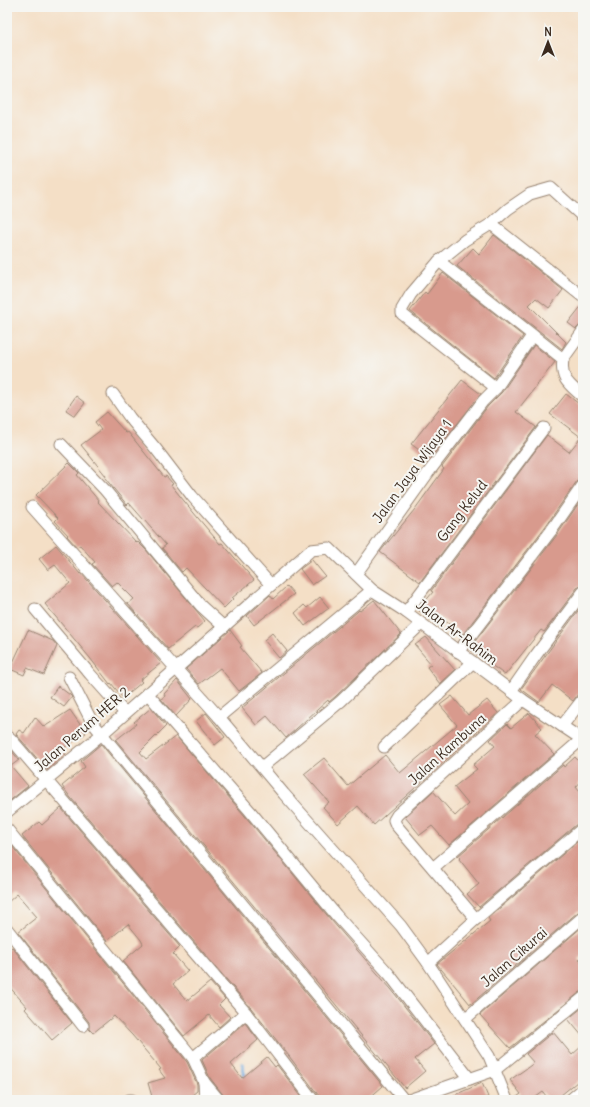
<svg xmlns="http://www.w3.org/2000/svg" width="590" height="1107" viewBox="0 0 590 1107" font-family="Delius,sans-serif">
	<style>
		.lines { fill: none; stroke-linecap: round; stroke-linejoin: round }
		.stream { stroke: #6caadf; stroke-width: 3.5 }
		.building { fill: #d89a8d }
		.minor-casing { stroke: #988472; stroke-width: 13 }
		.minor { stroke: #fff; stroke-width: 11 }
		.labels { text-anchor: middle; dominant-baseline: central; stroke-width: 4; stroke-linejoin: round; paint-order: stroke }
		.street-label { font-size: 14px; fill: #3b2a1e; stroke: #f6f6f2 }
	</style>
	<rect width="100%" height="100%" fill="#f6f6f2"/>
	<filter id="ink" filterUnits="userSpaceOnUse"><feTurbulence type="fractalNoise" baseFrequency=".025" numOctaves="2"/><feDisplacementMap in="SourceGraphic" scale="8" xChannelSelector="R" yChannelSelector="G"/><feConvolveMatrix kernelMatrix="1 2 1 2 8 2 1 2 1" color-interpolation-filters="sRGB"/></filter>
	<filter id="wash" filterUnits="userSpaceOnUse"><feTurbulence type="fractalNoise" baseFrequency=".012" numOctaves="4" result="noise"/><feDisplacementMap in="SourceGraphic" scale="16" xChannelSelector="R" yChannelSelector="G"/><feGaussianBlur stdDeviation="0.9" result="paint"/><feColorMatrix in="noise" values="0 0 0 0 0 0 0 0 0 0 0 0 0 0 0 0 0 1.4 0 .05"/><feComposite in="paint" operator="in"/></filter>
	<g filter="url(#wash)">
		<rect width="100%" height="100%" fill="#f4dfc6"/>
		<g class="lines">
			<path class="stream" d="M243,1064V1070L246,1079"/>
		</g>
		<g id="blocks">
			<g class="building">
				<path d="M494,235L563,290L549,308L536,298L529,305L566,342L562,349L457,266L473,248L479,254Z"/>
				<path d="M443,273L523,336L494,378L410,311L425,292L427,294Z"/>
				<path d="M583,304V324L580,325L576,329L568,323Z"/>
				<path d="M534,345L555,362L516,412L536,427L420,582L380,552L415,509L444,469L442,467L488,406L502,392Z"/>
				<path d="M462,380L481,394L430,458L411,444Z"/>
				<path d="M566,394L583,407V478L577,481L545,527L463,634L437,615L432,621L418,610L433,592L431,591L547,435L569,452L581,437L550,414Z"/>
				<path d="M76,396L85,403L75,416L66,410Z"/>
				<path d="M107,412L126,433L128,432L164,477L166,476L173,484L171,485L198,518L220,544L222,543L254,580L232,598L233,599L224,608L186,568L182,572L162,548L166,545L129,503L127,505L123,500L105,478L106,476L81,445L101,430L95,422Z"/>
				<path d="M69,463L79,473L77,475L99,501L98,502L137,543L138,542L146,550L205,621L197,628L195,627L168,649L128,604L134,599L117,582L112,586L92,564L95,562L80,545L77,547L67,536L68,535L55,521L58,518L36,495Z"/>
				<path d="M583,497V585L577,588L544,632L541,630L505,675L469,649L557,535Z"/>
				<path d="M56,545L80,574L81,573L161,663L140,680L142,682L123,698L111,683L110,684L90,658L45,604L70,583L55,565L48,570L39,559Z"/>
				<path d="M312,560L325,576L312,585L300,569Z"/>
				<path d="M287,586L294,594L254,625L247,616L270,595L273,599Z"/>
				<path d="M320,597L329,608L305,626L295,613L304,605L307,608Z"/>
				<path d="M374,600L401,634L336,696L329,702L328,700L286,738L267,716L256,725L242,708L357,612L359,610L360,611Z"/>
				<path d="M583,604V692L578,694L573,701L552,685L539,702L521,689Z"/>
				<path d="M28,630L53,641L57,646L44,675L27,668L24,675L10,669Z"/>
				<path d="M230,630L242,646L240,647L262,673L239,691L220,668L199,684L186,669Z"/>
				<path d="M272,633L287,651L279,658L264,640Z"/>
				<path d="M426,637L455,670L440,684L427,667L431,664L415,645Z"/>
				<path d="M177,680L192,699L176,716L161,699L165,696L164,694Z"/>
				<path d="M58,686L70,695L72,697L64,707L50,697Z"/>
				<path d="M452,696L468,715L487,700L498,713L374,825L358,806L338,824L323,807L329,802L304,774L324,758L348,786L385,755L400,773L457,725L440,705Z"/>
				<path d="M151,708L166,726L140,752L146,759L176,736L245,816L331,920L391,989L434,1044L415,1059L425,1071L405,1088L116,740L136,724L134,722Z"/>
				<path d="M70,710L86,733L62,749L66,754L47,770L16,734L19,730L24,733L35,717L44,727Z"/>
				<path d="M206,713L225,737L215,745L196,721Z"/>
				<path d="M529,713L542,728L535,734L554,754L449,845L432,826L420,835L405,817L433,791L455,816L468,804L454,787L477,769L473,765L495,746L490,740L507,724L511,728Z"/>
				<path d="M101,744L383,1086L367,1100H320L319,1096L289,1056L251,1008L71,798L62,786L85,767L81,761Z"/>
				<path d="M7,745L19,760L11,766L28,786L7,803Z"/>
				<path d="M575,757L583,766V779L576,787L583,796V821L578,823L479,907L467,894L479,884L459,859L460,858L458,856L563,765L564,767Z"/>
				<path d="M61,808L180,947L173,954L188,971L173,984L187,1001L210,982L225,999L219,1005L230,1017L219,1027L209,1015L184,1036L123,961L143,944L141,940L128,924L107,941L22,836L39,822L42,825Z"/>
				<path d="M583,837V910L578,912L471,1004H470L437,964L490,921L488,918Z"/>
				<path d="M7,840L187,1062L197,1084V1091L186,1100H153L148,1083L165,1078L159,1070L161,1069L132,1035L114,1016L93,1033L89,1029V1022L18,932L37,917L17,894L7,903Z"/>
				<path d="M583,926V956L579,959L583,964V991L579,993L510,1048L480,1015Z"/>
				<path d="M12,947L72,1023L52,1040L25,1009L27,1007L7,984V951Z"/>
				<path d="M583,1007V1037L568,1019Z"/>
				<path d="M245,1023L258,1040L231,1064L242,1078L267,1057L275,1067L277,1065L304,1100H226L224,1096L210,1078L202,1060Z"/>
				<path d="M553,1032L572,1055L583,1045V1077L555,1100H549L543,1092L532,1100H514V1099L521,1094L510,1080L534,1063L526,1054Z"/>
				<path d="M482,1083L488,1097L481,1100H443Z"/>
			</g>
		</g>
	</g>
	<g filter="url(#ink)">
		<use href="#blocks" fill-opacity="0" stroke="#988472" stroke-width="1"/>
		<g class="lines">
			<defs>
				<g id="minor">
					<path d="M491,224L508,209L530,194L551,188L583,217"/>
					<path d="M439,261L563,359C560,380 569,384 583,397"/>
					<path d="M563,359L583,331"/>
					<path d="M496,388L402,314V309L411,294L439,261L465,240L491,224L583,297"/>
					<path d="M113,394L130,418L156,449L192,496L271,585"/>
					<path d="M61,444L105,490L201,606L224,627"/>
					<path d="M32,507L219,717L284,794L401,926L428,963L489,1056L507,1100"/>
					<path d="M356,574L428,473L483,401L496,388L532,336"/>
					<path d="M35,609L90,674L125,713"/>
					<path d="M406,612L544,428"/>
					<path d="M458,652L551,531L583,485"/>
					<path d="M69,677L92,722L404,1100"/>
					<path d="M511,691L536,655L583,592"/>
					<path d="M147,693L250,811L336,915L389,974L470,1079"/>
					<path d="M219,717L372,590"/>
					<path d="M562,726L583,699"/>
					<path d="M7,736L11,739L246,1013L313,1100"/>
					<path d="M384,747L473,662"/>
					<path d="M262,767L341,701L421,624"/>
					<path d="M7,812L102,734L311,550L329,548L372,590L406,612L523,700L583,740"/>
					<path d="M7,829L193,1058L204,1082L205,1100"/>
					<path d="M433,868L582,739"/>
					<path d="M476,919L396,825L394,820L397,815L523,700"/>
					<path d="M7,929L83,1026"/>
					<path d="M428,963L476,919L583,828"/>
					<path d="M465,1019L583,917"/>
					<path d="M193,1058L246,1013"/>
					<path d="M204,1082L219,1100"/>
					<path d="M129,1100H132"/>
					<path d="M409,1100L495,1070L583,998"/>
					<path d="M570,1100L583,1089"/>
				</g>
			</defs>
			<use href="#minor" class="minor-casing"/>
			<use href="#minor" class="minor"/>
		</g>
	</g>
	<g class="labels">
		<g class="street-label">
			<text transform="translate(412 471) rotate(-54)">Jalan Jaya Wijaya 1</text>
			<text transform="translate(462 511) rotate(-53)">Gang Kelud</text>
			<text transform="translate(457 632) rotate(37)">Jalan Ar-Rahim</text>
			<text transform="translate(82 729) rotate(-41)">Jalan Perum HER 2</text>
			<text transform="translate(447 749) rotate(-42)">Jalan Kambuna</text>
			<text transform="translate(514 957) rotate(-41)">Jalan Cikurai</text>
		</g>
	</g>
	<rect width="590" height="1107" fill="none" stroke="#f6f6f2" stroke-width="24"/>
	<g transform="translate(548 42)" stroke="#f6f6f2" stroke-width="3" paint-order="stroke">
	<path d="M0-3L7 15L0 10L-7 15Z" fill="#3b2a1e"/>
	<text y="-6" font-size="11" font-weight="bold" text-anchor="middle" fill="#3b2a1e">N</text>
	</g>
</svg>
